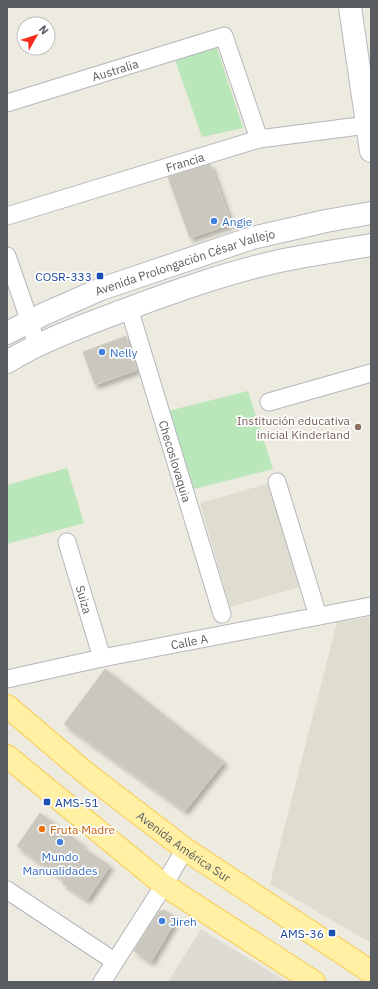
<svg xmlns="http://www.w3.org/2000/svg" width="378" height="989" viewBox="0 0 378 989" font-family="'IBM Plex Sans',sans-serif">
	<style>
		.industrial { fill: #dddbd4 }
		.education { fill: #dfdcd0 }
		.green { fill: #b9e7b9 }
		.building { fill: #cac7bf; stroke: #d2ccbe; filter: url(#shadow) }
		.lines { fill: none; stroke-linecap: round; stroke-linejoin: round }
		.street-casing { stroke: #b3b7bc; stroke-width: 19 }
		.secondary-casing { stroke: #b6bac0; stroke-width: 24 }
		.primary-casing { stroke: #fcca4a; stroke-width: 24 }
		.street { stroke: #fff; stroke-width: 17 }
		.secondary { stroke: #fff; stroke-width: 22 }
		.primary { stroke: #fff0a3; stroke-width: 22 }
		.shop-dot { fill: #3f7fe0; stroke: #fff; stroke-width: 1.5 }
		.transit-dot { fill: #1a4fb4; stroke: #fff; stroke-width: 1.5 }
		.education-dot { fill: #8d6e63; stroke: #fff; stroke-width: 1.5 }
		.food-dot { fill: #e8710a; stroke: #fff; stroke-width: 1.5 }
		.labels { text-anchor: middle; dominant-baseline: central; stroke-width: 3.5; stroke-linejoin: round; paint-order: stroke }
		.street-label { font-size: 12px; fill: #595d62; stroke: #fff }
		.shop-label { font-size: 12px; fill: #366cbe; stroke: #fff; text-anchor: start }
		.transit-label { font-size: 12px; fill: #164399; stroke: #fff; text-anchor: end }
		.education-label { font-size: 12px; fill: #785e54; stroke: #fff; text-anchor: end }
		.food-label { font-size: 12px; fill: #c56008; stroke: #fff; text-anchor: start }
	</style>
	<defs>
		<filter id="shadow"><feDropShadow dx="3.5" dy="3.5" stdDeviation="2" flood-color="#0004"/></filter>
	</defs>
	<rect width="100%" height="100%" fill="#edeae0"/>
	<path class="industrial" d="M201,929L287,982H168Z"/>
	<g class="education">
		<path d="M270,483L300,587L230,607L200,503Z"/>
		<path d="M371,617V943L270,884L337,622Z"/>
	</g>
	<g class="green">
		<path d="M215,42L243,128L202,137L174,57Z"/>
		<path d="M248,391L273,469L190,490L168,411Z"/>
		<path d="M67,468L84,523L7,544V485Z"/>
	</g>
	<g class="building">
		<path d="M210,164L231,224L190,238L168,177Z"/>
		<path d="M126,336L137,370L95,385L83,352Z"/>
		<path d="M105,669L224,762L185,811L64,724Z"/>
		<path d="M40,813L83,845L82,847L110,866L87,900L62,883L64,880L17,846Z"/>
		<path d="M164,910L177,918L151,962L134,951L158,912Z"/>
	</g>
	<g class="lines">
		<defs>
			<g id="street">
				<path id="s1" d="M7,103L224,36L259,139"/>
				<path id="s2" d="M7,216L259,139L367,125"/>
				<path d="M7,256L30,322L37,347"/>
				<path id="s3" d="M129,308L222,614"/>
				<path d="M269,402L371,373"/>
				<path d="M277,482L318,616"/>
				<path id="s4" d="M67,542L102,658"/>
				<path id="s5" d="M7,679L102,658L371,606"/>
				<path d="M7,890L114,961"/>
				<path d="M102,982L164,885L185,849"/>
			</g>
			<g id="secondary">
				<path d="M350,7L371,151"/>
				<path id="s6" d="M7,333L44,314L101,289L252,238L326,221L371,213"/>
				<path d="M7,362C38,343 72,330 106,317C164,295 224,273 284,260C313,254 342,250 371,245"/>
			</g>
			<g id="primary">
				<path id="s7" d="M7,706L87,774L185,849L371,972"/>
				<path d="M7,756L164,885L314,982"/>
			</g>
		</defs>
		<use href="#street" class="street-casing"/>
		<use href="#secondary" class="secondary-casing"/>
		<use href="#primary" class="primary-casing"/>
		<use href="#street" class="street"/>
		<use href="#secondary" class="secondary"/>
		<use href="#primary" class="primary"/>
	</g>
	<g class="shop-dot">
		<circle cx="214" cy="221" r="4"/>
		<circle cx="102" cy="352" r="4"/>
		<circle cx="60" cy="842" r="4"/>
		<circle cx="162" cy="921" r="4"/>
	</g>
	<g class="transit-dot">
		<rect x="96" y="272" width="8" height="8" rx="2"/>
		<rect x="43" y="798" width="8" height="8" rx="2"/>
		<rect x="328" y="929" width="8" height="8" rx="2"/>
	</g>
	<circle class="education-dot" cx="358" cy="427" r="4"/>
	<circle class="food-dot" cx="42" cy="829" r="4"/>
	<g class="labels">
		<g class="street-label">
			<text stroke="none"><textPath href="#s1" startOffset="113">Australia</textPath></text>
			<text stroke="none"><textPath href="#s2" startOffset="186">Francia</textPath></text>
			<text stroke="none"><textPath href="#s6" startOffset="192">Avenida Prolongación César Vallejo</textPath></text>
			<text stroke="none"><textPath href="#s3" startOffset="160">Checoslovaquia</textPath></text>
			<text stroke="none"><textPath href="#s4" startOffset="60">Suiza</textPath></text>
			<text stroke="none"><textPath href="#s5" startOffset="186">Calle A</textPath></text>
			<text stroke="none"><textPath href="#s7" startOffset="226">Avenida América Sur</textPath></text>
		</g>
		<g class="shop-label">
			<text x="222" y="221">Angie</text>
			<text x="110" y="352">Nelly</text>
			<text x="60" y="856" text-anchor="middle">Mundo<tspan x="60" dy="14">Manualidades</tspan></text>
			<text x="170" y="921">Jireh</text>
		</g>
		<g class="transit-label">
			<text x="92" y="276">COSR-333</text>
			<text x="55" y="802" text-anchor="start">AMS-51</text>
			<text x="324" y="933">AMS-36</text>
		</g>
		<g class="education-label">
			<text x="350" y="420">Institución educativa<tspan x="350" dy="14">inicial Kinderland</tspan></text>
		</g>
		<g class="food-label">
			<text x="50" y="829">Fruta Madre</text>
		</g>
	</g>
	<rect width="378" height="989" fill="none" stroke="#595d62" stroke-width="16"/>
	<g transform="translate(36 36) rotate(51)"><circle r="19" fill="#ffffff" stroke="#bdbec0"/>
	<path d="M0-3L7 15L0 10L-7 15Z" fill="#f62d1c"/>
	<text y="-6" font-size="11" font-weight="bold" text-anchor="middle" fill="#595d62">N</text>
	</g>
</svg>
